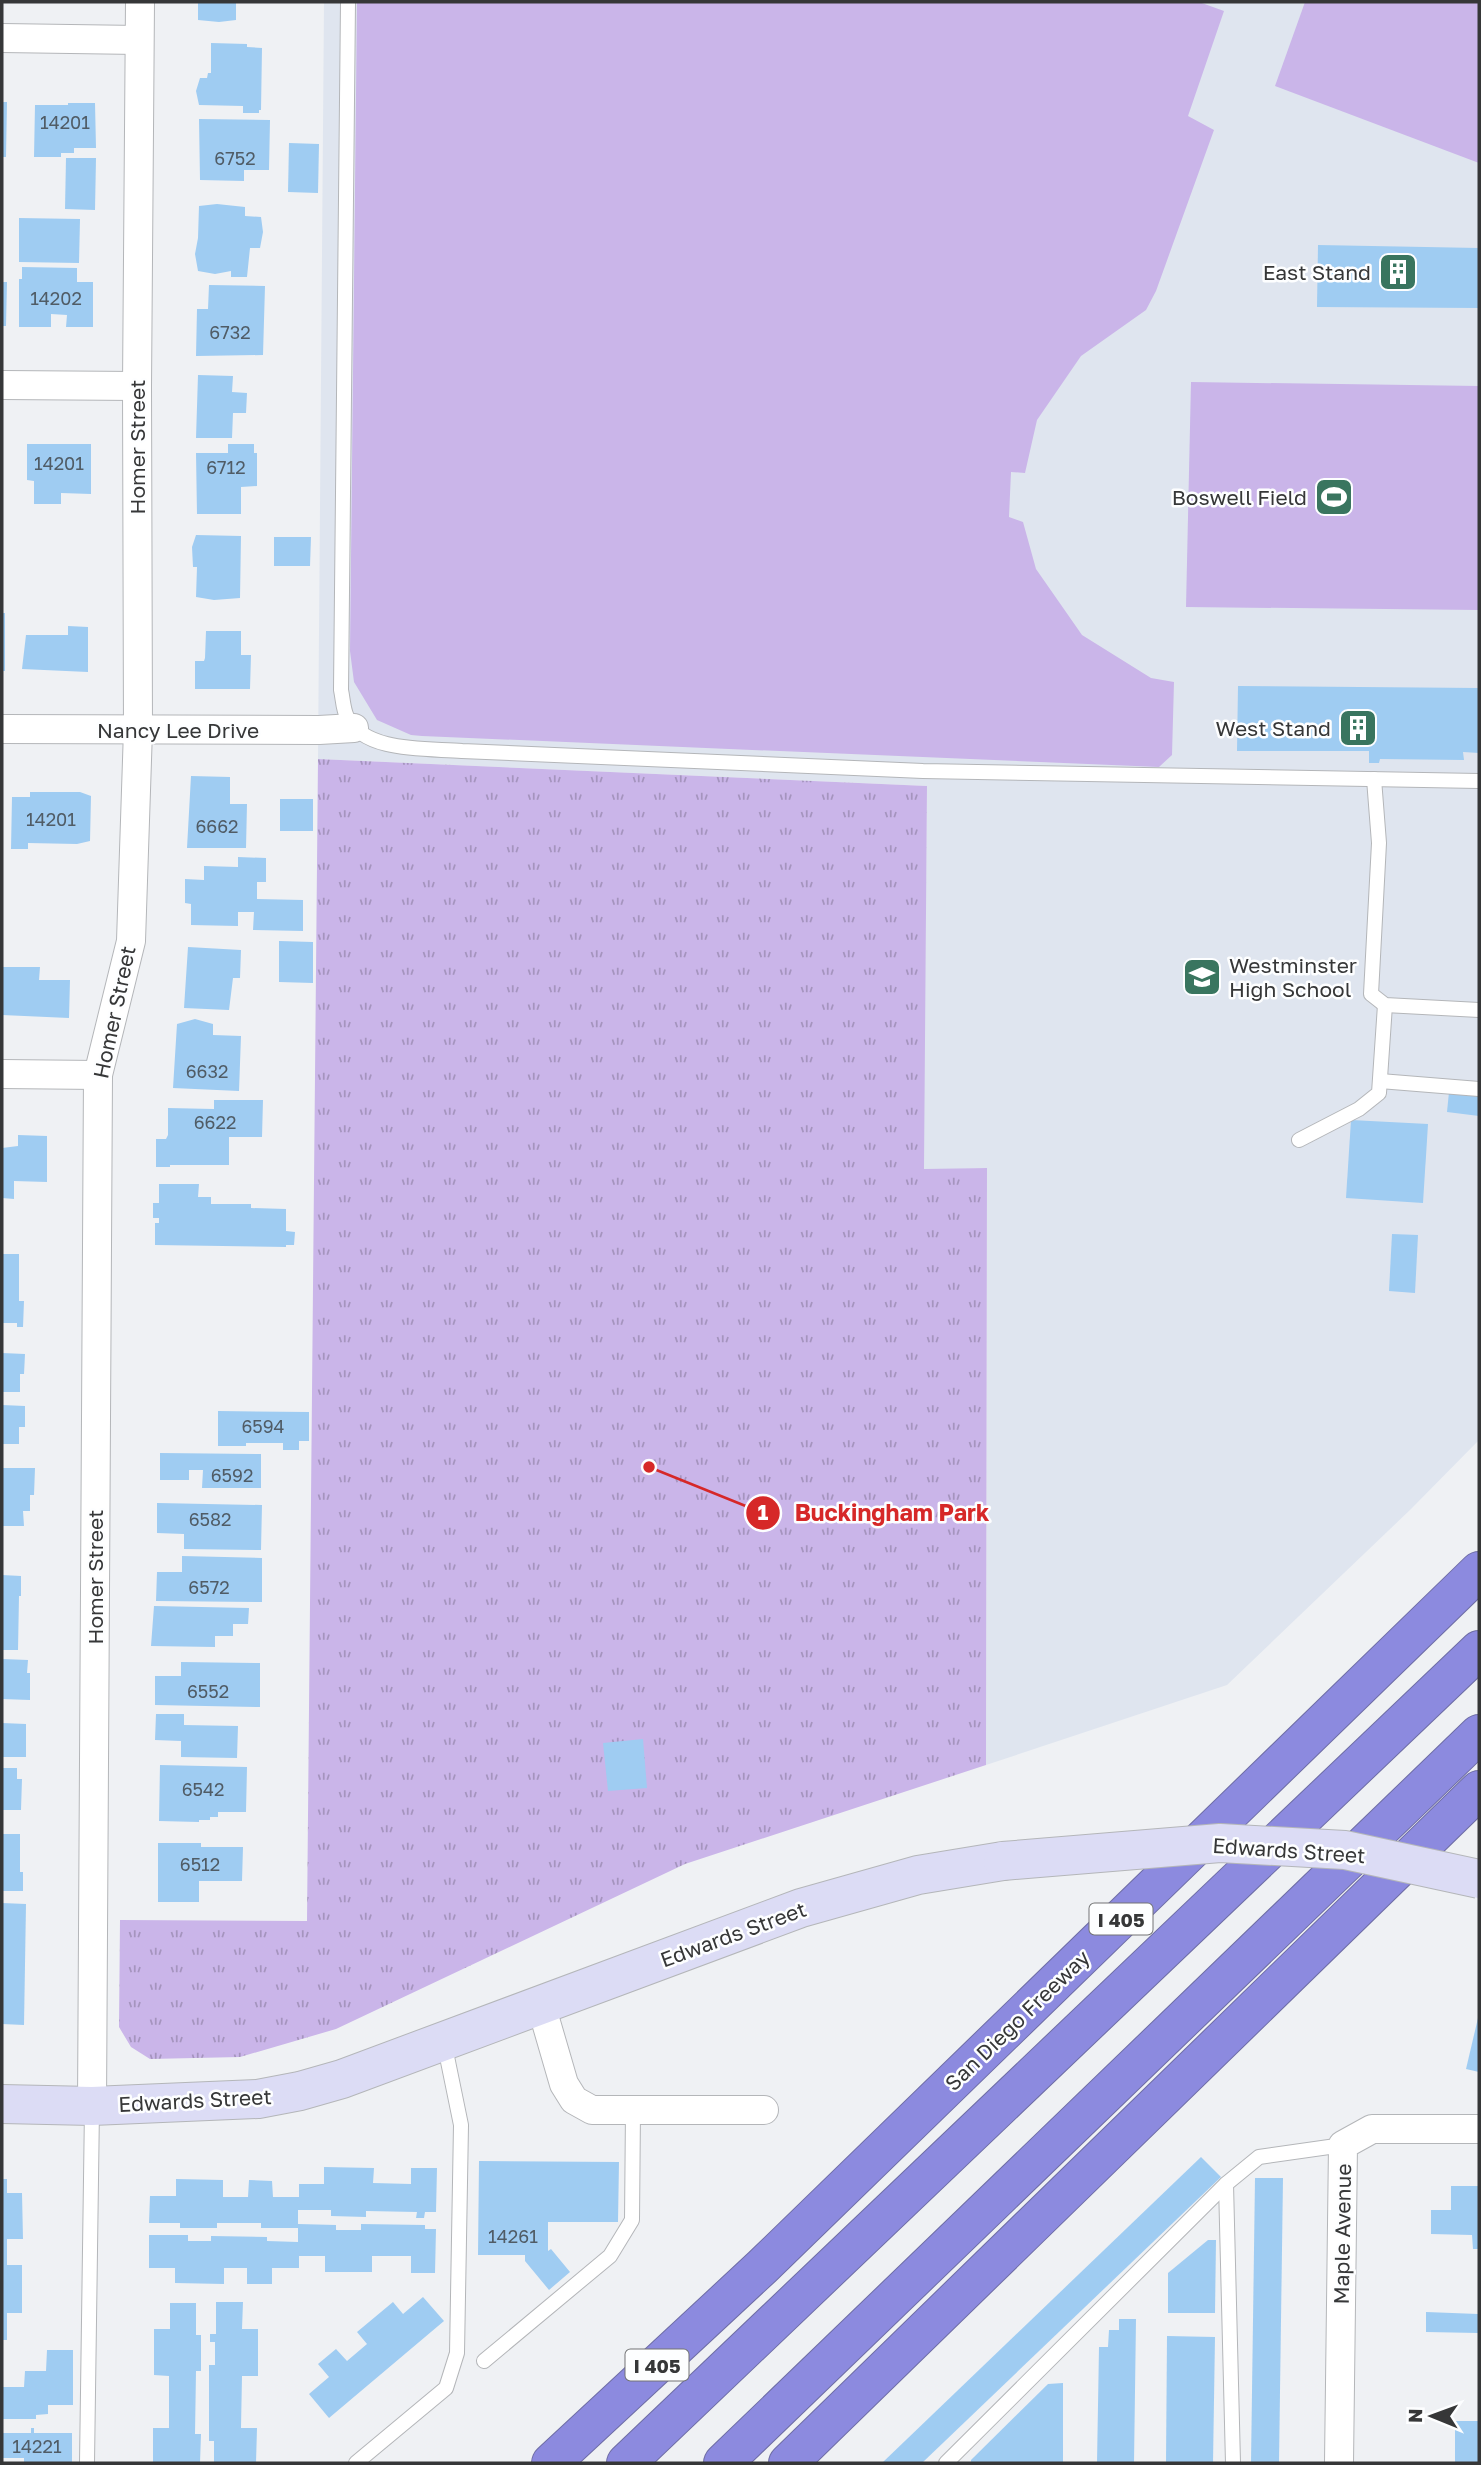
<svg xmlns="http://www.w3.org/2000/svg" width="1481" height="2465" viewBox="0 0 1481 2465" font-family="'Golos Text',sans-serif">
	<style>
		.built { fill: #dfe5ef }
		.grass { fill: #cab5e9 }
		.park { fill: url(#park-tufts) }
		.building { fill: #9fccf2 }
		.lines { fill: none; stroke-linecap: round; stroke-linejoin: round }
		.lane-casing { stroke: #b4b6b9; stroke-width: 16 }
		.street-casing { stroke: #b4b6b9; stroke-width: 30 }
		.secondary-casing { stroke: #b4b6b9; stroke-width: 40 }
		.highway-casing { stroke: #6e6da5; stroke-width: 40 }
		.lane { stroke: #fff; stroke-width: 14 }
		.street { stroke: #fff; stroke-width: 28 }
		.secondary { stroke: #dcdcf5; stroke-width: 38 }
		.highway { stroke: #8c8adf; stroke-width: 38 }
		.secondary-bridge-casing { stroke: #b4b6b9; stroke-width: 40; stroke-linecap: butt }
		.secondary-bridge { stroke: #dcdcf5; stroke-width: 38 }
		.labels { text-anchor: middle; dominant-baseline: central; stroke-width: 5; stroke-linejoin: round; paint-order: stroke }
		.number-label { font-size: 18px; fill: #505c66 }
		.shield { fill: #fdfeff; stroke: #727374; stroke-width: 2 }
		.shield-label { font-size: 19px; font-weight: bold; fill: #363738 }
		.poi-label { font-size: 21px; fill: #363738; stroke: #fdfeff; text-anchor: end }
		.street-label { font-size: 21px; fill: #363738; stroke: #fdfeff }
		.leader { fill: none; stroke: #d62828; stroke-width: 2.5 }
		.callout-dot { fill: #d62828; stroke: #fdfeff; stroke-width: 2.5 }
		.mark-label { font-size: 21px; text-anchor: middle; font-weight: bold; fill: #fff }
		.callout-label { font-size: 23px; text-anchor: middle; font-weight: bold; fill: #d62828; stroke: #fdfeff; stroke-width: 5; stroke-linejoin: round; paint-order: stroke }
	</style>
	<defs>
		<pattern id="park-tufts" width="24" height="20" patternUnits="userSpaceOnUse" patternTransform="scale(1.75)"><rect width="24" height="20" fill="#cab5e9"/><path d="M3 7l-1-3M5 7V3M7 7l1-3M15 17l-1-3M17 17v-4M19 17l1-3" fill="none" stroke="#a594be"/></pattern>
	</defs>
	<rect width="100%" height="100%" fill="#eff1f4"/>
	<path class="built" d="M324,2H1479V1440L1411,1509L1227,1685L986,1765L987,1168L923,1170L927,786L318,759Z"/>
	<g class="grass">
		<path d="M357,2H1199L1224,11L1188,116L1214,130L1156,291L1146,310L1081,356L1037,420L1025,473L1011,472L1009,517L1023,522L1036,569L1082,635L1151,678L1174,682L1172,755L1159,767L422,736L411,735L377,720L354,682L350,651Z"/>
		<path d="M1305,2H1479V163L1275,86Z"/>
		<path d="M1191,382L1479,386V610L1186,607Z"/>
	</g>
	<path class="park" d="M318,759L927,786L924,1169L987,1168L986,1765L685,1864L336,2029L240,2057L150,2059L131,2047L119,2027L120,1920L307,1921Z"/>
	<g class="building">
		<path d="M198,2H236V20L219,22L198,20Z"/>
		<path d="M211,43L247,44V47L262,48L261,110H259V113H243V106L199,105L196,91L200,78H207L208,73H211Z"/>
		<path d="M2,102H7L6,157H2Z"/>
		<path d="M68,103H95L96,148H74V153H61V157H34L35,105H68Z"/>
		<path d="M199,119L270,120L269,170H244V181L200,180Z"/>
		<path d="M289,143L319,144L318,193L288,192Z"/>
		<path d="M66,158H96L95,210L65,209Z"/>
		<path d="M217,204L245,207V216L261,217L263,232L260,248H250L247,277H231V271L215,274L198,271L195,254L198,238L199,206Z"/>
		<path d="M19,218L80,219L79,263L19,262Z"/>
		<path d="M1318,245L1479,248V308L1317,307Z"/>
		<path d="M22,267L77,268V282H93V327H66L67,315L51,314V327H19V279H22Z"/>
		<path d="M2,282H7L6,326H2Z"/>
		<path d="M209,285L265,286L263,355L196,356L197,309H208Z"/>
		<path d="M198,375L233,376L232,392L247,393L246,413H233L232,438H196Z"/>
		<path d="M27,444H91V494L61,493V504H34V481L27,480Z"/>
		<path d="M228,444H254V453H257V486L241,487V514H197L196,453H228Z"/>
		<path d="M196,535L241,536L240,598L214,600L196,597L197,567H193L192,547Z"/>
		<path d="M274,537H311L310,566H274Z"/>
		<rect x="2" y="613" width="3" height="58"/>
		<path d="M68,626L88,627V672L22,669L26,635H68Z"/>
		<path d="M206,631H241V655H251L250,689H195V661H204L205,658Z"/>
		<path d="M1238,686L1479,688V753L1463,752L1464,760L1380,759L1379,763H1369V751H1237Z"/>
		<path d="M191,776L230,777V804H247L246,848H187Z"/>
		<path d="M30,792H80L91,796L90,841L77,844L28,843V849H11L12,797H30Z"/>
		<rect x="280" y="799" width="33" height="32"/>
		<path d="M238,857L266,858V882H257V899L303,900V931L253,930L254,912H238V926L191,925V904L185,903V879L204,880V866L238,867Z"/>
		<path d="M279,941L313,942V983L279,982Z"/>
		<path d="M188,947L241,950L240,978H233L229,1010L184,1008Z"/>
		<path d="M2,967H40L39,980H70L69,1018L2,1015Z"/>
		<path d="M195,1019L213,1024V1035L241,1036L239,1091L173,1088L177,1024Z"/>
		<path d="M1449,1092L1479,1096V1116L1447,1112Z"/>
		<path d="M214,1100H263L262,1137H229V1165H170V1167H156V1139H166L168,1135V1108L214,1109Z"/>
		<path d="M1351,1120L1428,1124L1423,1203L1346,1198Z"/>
		<path d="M18,1135L47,1136V1182L14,1181V1199L2,1198V1148L18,1146Z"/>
		<path d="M159,1184H199L198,1197H211V1204H251V1208L286,1209V1231L295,1232L294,1245H286V1247L155,1245V1223H159V1218H153V1203H159Z"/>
		<path d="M1392,1234L1418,1235L1415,1293L1389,1291Z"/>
		<path d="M2,1254H19V1301H24L23,1327H17V1323H2Z"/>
		<path d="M2,1353L25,1354L24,1374H20V1392H2Z"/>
		<path d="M2,1405L25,1406V1427H19V1444H2Z"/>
		<path d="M218,1411L309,1412V1441H299V1450H283V1443H246V1446H218Z"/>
		<path d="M160,1453L261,1454V1488H202L203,1470H189V1480H160Z"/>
		<path d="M2,1468H35L34,1495H30V1511H23L24,1526H2Z"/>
		<path d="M157,1503L262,1505L261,1550L184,1549V1534L157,1533Z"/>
		<path d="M182,1556L262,1558V1602L156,1601L157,1572H182Z"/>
		<path d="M2,1575L21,1576V1596H19L18,1650H2Z"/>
		<path d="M154,1606L249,1608L248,1624H233V1636H215V1647L151,1646Z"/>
		<path d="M2,1659L28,1660L27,1673H30V1700L2,1699Z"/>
		<path d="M181,1662L260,1663V1707L155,1705V1676H181Z"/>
		<path d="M156,1714H184V1725L238,1726L237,1758L181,1757V1741L155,1740Z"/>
		<path d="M2,1723L26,1724V1757H2Z"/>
		<path d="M643,1739L647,1788L608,1791L603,1743Z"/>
		<path d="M160,1765L247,1767L246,1812H218V1817H210V1820H199V1822L159,1821Z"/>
		<path d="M2,1768H17V1779H22L21,1810H2Z"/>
		<path d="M2,1834H20V1872H23V1891H2Z"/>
		<path d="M158,1843H201V1847H243L242,1881H199V1902H158Z"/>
		<path d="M2,1903L26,1904L24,2025L2,2024Z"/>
		<path d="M1478,2018H1479V2072L1466,2069Z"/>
		<path d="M1201,2157L1221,2177L922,2463H882Z"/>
		<path d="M479,2161L619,2162L618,2222H548V2251L551,2249L570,2272L549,2290L525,2261V2255H478Z"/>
		<path d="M324,2167L374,2168L373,2183L411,2184V2168H437L436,2212H425L424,2218H416L417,2212L366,2211V2217L331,2216V2210H298V2224L336,2225V2230H361V2224L425,2225V2229H436L435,2273H411V2256H372V2272H325V2256H299V2268H272V2284H247V2268H224V2284L175,2283V2268H149V2235H188V2241H211V2236L267,2237V2241L298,2242V2228H261V2223H217V2228H180V2223H149L150,2196H176V2179L223,2180V2197H248L249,2180L272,2181L273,2197H299V2184H324Z"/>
		<path d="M1255,2178H1283L1279,2463H1251Z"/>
		<path d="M2,2179H7V2193H22L23,2239H7V2265H22V2313H7V2340H2Z"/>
		<path d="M1451,2186H1479V2249H1473L1472,2235L1431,2234V2210H1451Z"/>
		<path d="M1208,2240H1216L1215,2313H1168V2273Z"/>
		<path d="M423,2297L444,2321L329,2418L309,2394L329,2377L318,2364L336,2349L347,2361L367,2344L357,2332L393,2302L403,2314Z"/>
		<path d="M216,2302H243L242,2329H258V2376H242L241,2428H257L256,2463H214V2441H209V2365H215V2342H210V2334H216Z"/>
		<path d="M170,2303H196V2335H201V2371H196L195,2434H201L200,2463H153V2428H169V2376L154,2375V2329H170Z"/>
		<path d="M1426,2312L1478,2314V2333L1426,2332Z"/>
		<path d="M1119,2319H1136L1134,2463H1097L1099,2347H1108L1109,2330H1119Z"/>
		<path d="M1167,2336L1215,2337L1213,2463H1166Z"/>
		<path d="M47,2350H73V2405H48V2414L36,2415V2419H2V2387H24L25,2371H46Z"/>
		<path d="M1063,2383V2463H971V2460L1048,2384Z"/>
		<rect x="1455" y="2421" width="24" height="42"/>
		<path d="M31,2428H34V2433H72V2463H24V2458H2V2433H31Z"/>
	</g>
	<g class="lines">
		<defs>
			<g id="lane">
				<path d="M348,2L341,690C343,699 343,709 347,717C365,753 427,748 462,751L923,771L1479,781"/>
				<path d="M1374,779L1379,843L1371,994L1385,1005L1479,1010"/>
				<path d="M1380,1081L1479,1089"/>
				<path d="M1299,1140L1359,1109L1379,1093L1385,1005"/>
				<path d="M1226,2184L1233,2463"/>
				<path d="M484,2361L610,2256L632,2220L633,2110"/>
				<path d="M87,2463L92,2108"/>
				<path d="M356,2463L446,2388L457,2353L461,2125L444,2042"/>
				<path d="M946,2463L1226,2184L1259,2157L1343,2145"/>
			</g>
			<g id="street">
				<path d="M2,38L139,40"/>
				<path d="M2,385L137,386"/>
				<path d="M2,729L319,730L354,728"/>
				<path d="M2,1074L98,1075"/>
				<path d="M541,2005L564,2084L574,2100L592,2110H764"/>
				<path d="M92,2106L98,1075L131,941L138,730L137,386L140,2"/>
				<path d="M1339,2463L1343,2145L1372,2129H1479"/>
			</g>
			<path id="secondary" d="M2,2104L92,2106L258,2099L300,2091L342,2079L801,1908L918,1875L1003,1861"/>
			<g id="highway">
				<path d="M551,2463L762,2267L1479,1571"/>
				<path d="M626,2463L1479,1650"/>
				<path d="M723,2463L1479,1734"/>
				<path d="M788,2463L1479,1790"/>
			</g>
		</defs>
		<use href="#lane" class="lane-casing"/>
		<use href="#street" class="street-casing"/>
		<use href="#secondary" class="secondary-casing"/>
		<use href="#highway" class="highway-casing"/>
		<use href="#lane" class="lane"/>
		<use href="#street" class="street"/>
		<use href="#secondary" class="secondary"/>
		<use href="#highway" class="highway"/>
		<defs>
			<path id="secondary-bridge" d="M1003,1861L1220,1843L1345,1850L1479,1879"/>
		</defs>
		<use href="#secondary-bridge" class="secondary-bridge-casing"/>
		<use href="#secondary-bridge" class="secondary-bridge"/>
	</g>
	<defs>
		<symbol id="building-square" viewBox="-11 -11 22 22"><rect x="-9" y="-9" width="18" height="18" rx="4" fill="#39755f" stroke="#fdfeff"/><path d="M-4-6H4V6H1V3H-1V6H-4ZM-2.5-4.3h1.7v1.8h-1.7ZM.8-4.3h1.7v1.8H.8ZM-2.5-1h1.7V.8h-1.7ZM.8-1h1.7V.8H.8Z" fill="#fff"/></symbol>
		<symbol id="stadium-square" viewBox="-11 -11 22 22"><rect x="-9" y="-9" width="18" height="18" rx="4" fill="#39755f" stroke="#fdfeff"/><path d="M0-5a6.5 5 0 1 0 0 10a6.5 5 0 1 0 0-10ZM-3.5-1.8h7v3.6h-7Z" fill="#fff"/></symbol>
		<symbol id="school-square" viewBox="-11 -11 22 22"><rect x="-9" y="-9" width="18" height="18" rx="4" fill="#39755f" stroke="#fdfeff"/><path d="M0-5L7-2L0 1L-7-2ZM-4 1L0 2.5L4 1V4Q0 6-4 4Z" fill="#fff"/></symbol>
	</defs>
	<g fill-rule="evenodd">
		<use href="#building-square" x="1376" y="250" width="44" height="44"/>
		<use href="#stadium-square" x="1312" y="475" width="44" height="44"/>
		<use href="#building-square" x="1336" y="706" width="44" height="44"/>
		<use href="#school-square" x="1180" y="955" width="44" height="44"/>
	</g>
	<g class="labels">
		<g class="number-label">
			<text x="65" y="122">14201</text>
			<text x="235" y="158">6752</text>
			<text x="56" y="298">14202</text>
			<text x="230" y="332">6732</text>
			<text x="59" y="463">14201</text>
			<text x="226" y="467">6712</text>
			<text x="51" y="819">14201</text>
			<text x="217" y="826">6662</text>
			<text x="207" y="1071">6632</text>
			<text x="215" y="1122">6622</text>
			<text x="263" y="1426">6594</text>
			<text x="232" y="1475">6592</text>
			<text x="210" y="1519">6582</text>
			<text x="209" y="1587">6572</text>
			<text x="208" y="1691">6552</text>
			<text x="203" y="1789">6542</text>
			<text x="200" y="1864">6512</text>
			<text x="513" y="2236">14261</text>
			<text x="37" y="2446">14221</text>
		</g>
		<g class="shield">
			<rect x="1089.5" y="1903.5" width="63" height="31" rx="5"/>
			<rect x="625.5" y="2349.5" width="63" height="31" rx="5"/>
		</g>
		<g class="shield-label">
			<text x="1121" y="1919">I 405</text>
			<text x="657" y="2365">I 405</text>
		</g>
		<g class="poi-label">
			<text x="1371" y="272">East Stand</text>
			<text x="1307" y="497">Boswell Field</text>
			<text x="1331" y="728">West Stand</text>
			<text x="1229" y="965" text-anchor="start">Westminster<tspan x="1229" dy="24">High School</tspan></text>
		</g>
		<g class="street-label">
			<text transform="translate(137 447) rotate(-90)">Homer Street</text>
			<text x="178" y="730">Nancy Lee Drive</text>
			<text transform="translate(114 1012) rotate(-78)">Homer Street</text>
			<text transform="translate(95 1577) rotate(-90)">Homer Street</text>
			<text transform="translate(1289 1850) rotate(4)">Edwards Street</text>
			<text transform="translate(733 1934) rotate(-20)">Edwards Street</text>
			<text transform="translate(1017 2020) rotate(-44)">San Diego Freeway</text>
			<text transform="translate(195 2100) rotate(-3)">Edwards Street</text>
			<text transform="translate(1342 2234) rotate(-89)">Maple Avenue</text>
		</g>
	</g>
	<path class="leader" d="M649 1467L763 1513"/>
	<g class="callout-dot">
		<circle cx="649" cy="1467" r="7"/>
		<circle cx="763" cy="1513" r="18"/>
	</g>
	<g class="mark-label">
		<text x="763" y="1520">1</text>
	</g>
	<g class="callout-label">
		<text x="892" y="1521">Buckingham Park</text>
	</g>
	<rect width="1481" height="2465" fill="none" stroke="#363738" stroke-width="7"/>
	<g transform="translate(1432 2416) rotate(271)" stroke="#fdfeff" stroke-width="5" paint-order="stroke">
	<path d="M0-5L12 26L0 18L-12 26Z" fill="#363738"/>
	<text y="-10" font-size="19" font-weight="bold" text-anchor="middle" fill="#363738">N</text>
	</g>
</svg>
